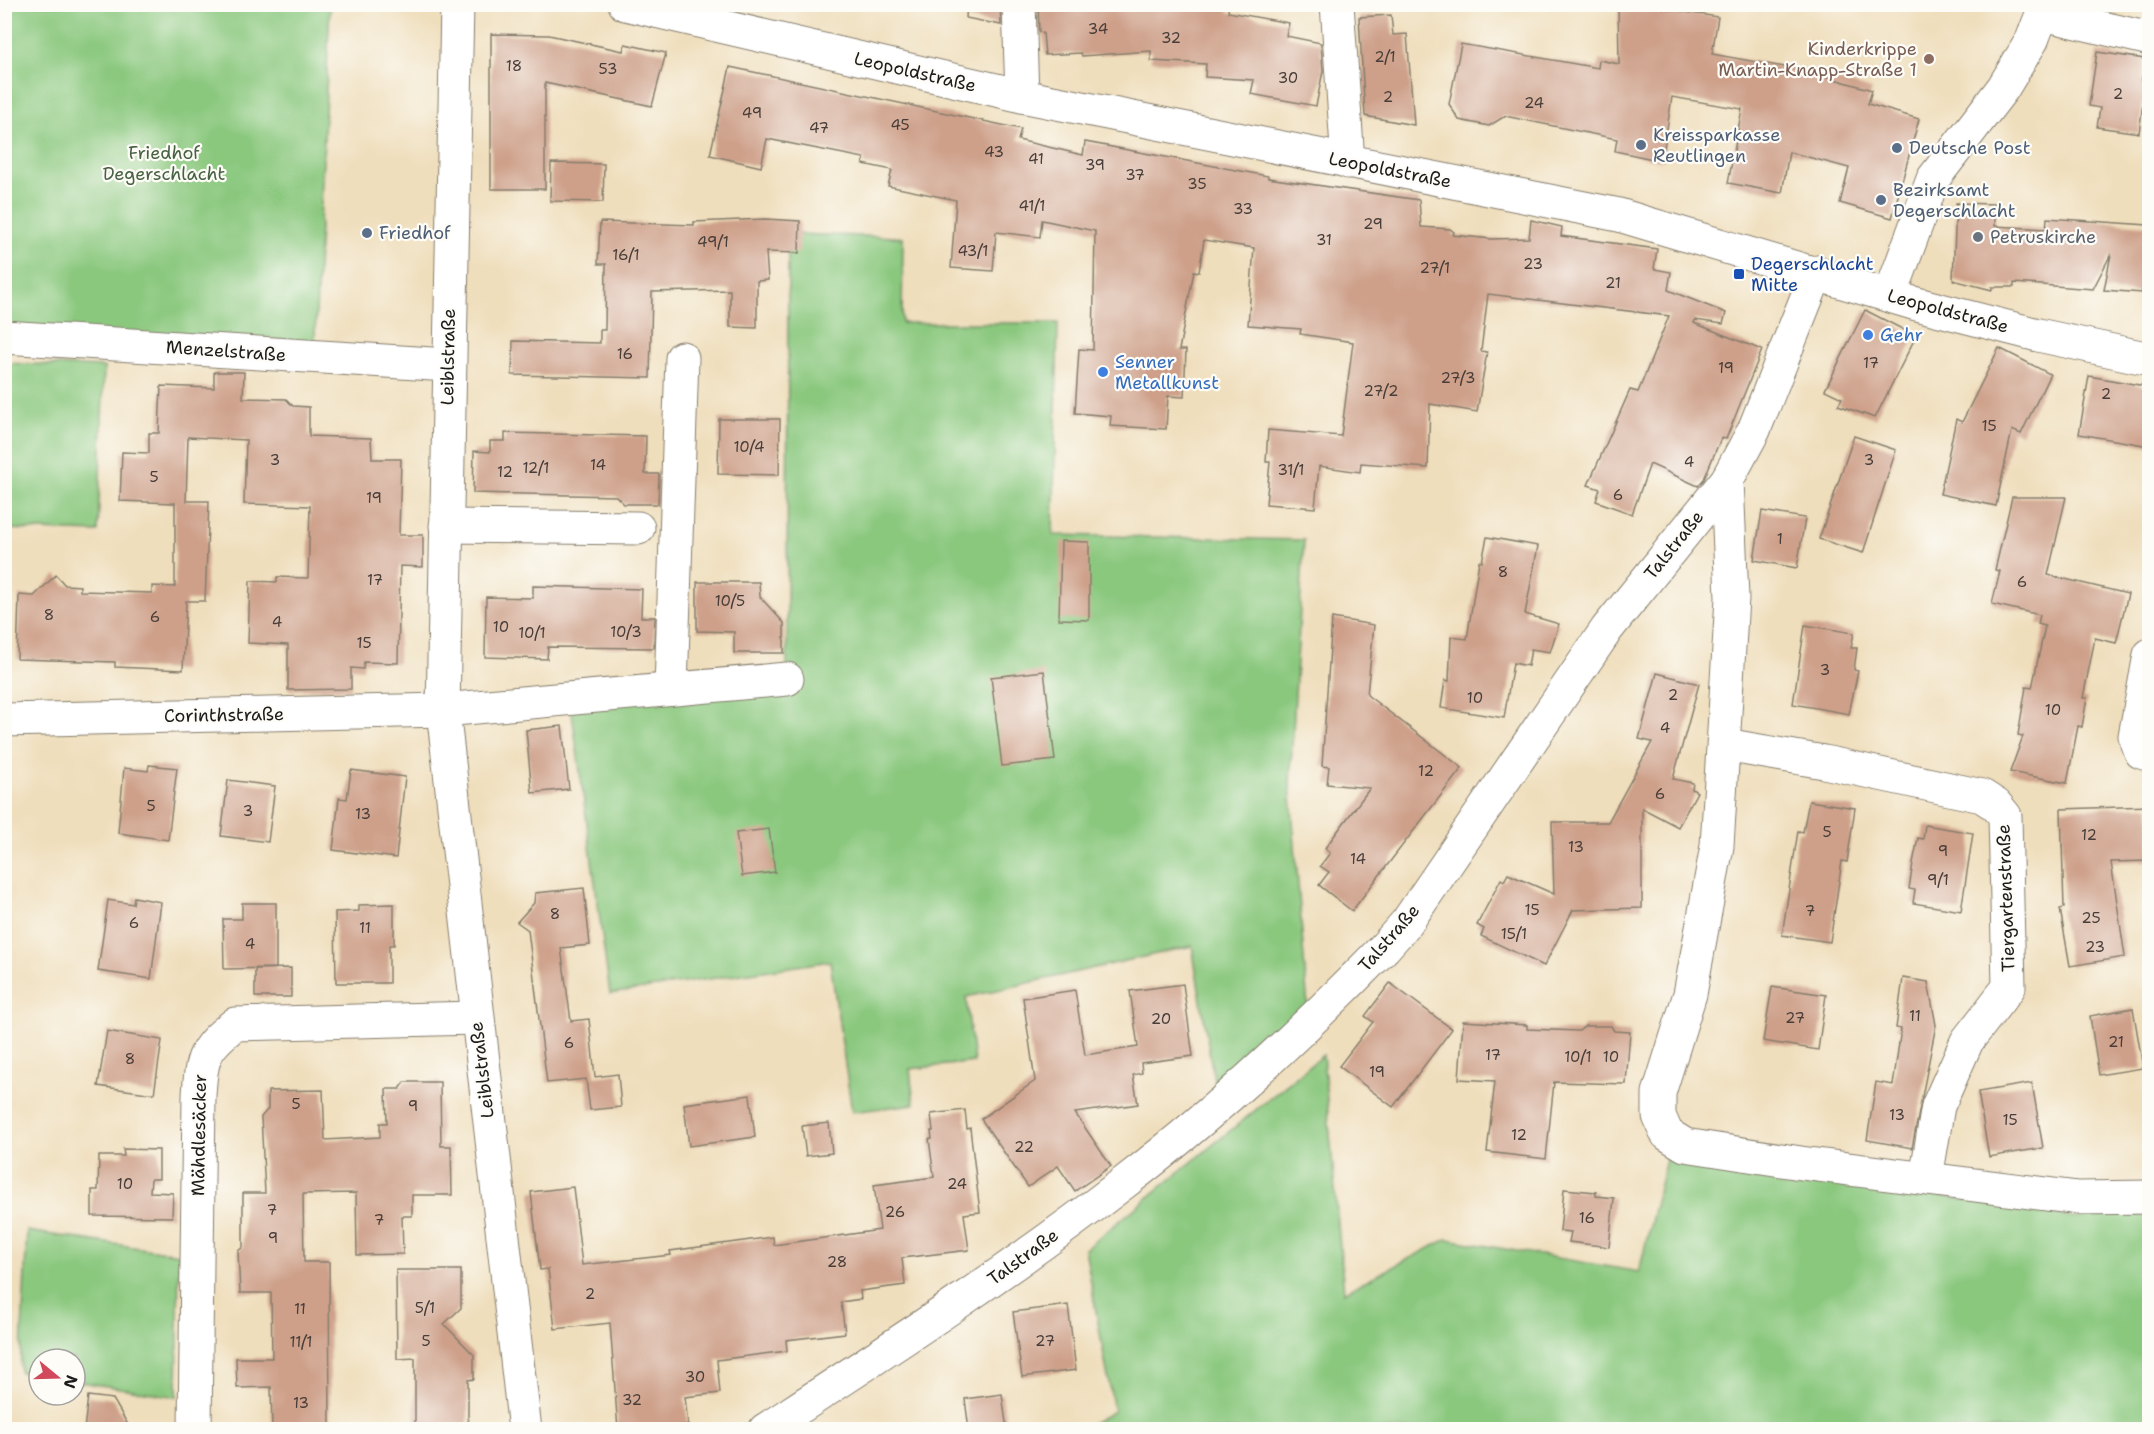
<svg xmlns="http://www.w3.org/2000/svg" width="2154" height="1434" viewBox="0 0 2154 1434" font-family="'Shantell Sans',sans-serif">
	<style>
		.green { fill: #8ac87e; stroke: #53724d; stroke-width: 1.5 }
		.building { fill: #cea08a }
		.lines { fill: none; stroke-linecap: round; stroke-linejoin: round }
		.minor-casing { stroke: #867d6c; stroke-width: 35 }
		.minor { stroke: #fff; stroke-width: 33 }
		.education-dot { fill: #8d6e63; stroke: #fdfcf7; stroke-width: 2 }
		.service-dot { fill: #5c6f8a; stroke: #fdfcf7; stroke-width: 2 }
		.worship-dot { fill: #6b7280; stroke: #fdfcf7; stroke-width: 2 }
		.transit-dot { fill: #1a4fb4; stroke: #fdfcf7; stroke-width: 2 }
		.shop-dot { fill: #3f7fe0; stroke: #fdfcf7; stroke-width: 2 }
		.labels { text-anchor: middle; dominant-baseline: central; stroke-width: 4.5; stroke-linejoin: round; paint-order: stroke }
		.number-label { font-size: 15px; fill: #483d38 }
		.education-label { font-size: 18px; fill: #785e54; stroke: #fdfcf7; text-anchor: end }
		.street-label { font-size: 18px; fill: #1c1c1c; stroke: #fdfcf7 }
		.service-label { font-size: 18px; fill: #4e5e75; stroke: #fdfcf7; text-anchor: start }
		.park-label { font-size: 18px; fill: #486143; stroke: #fdfcf7 }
		.worship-label { font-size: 18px; fill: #5b616d; stroke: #fdfcf7; text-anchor: start }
		.transit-label { font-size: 18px; fill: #164399; stroke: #fdfcf7; text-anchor: start }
		.shop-label { font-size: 18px; fill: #366cbe; stroke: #fdfcf7; text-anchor: start }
	</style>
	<rect width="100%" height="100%" fill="#fdfcf7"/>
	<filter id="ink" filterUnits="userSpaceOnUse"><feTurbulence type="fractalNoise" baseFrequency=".0167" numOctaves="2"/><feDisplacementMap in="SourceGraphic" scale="12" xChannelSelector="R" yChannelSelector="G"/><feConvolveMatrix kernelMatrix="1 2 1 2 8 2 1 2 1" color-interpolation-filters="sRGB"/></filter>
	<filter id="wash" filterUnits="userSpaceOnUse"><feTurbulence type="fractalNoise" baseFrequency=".008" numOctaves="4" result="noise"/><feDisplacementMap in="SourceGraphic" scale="24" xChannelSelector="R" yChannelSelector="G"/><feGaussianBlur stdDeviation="1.35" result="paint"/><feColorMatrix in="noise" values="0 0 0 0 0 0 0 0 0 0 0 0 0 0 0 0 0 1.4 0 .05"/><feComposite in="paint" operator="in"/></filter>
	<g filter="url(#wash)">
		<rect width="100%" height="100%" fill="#efdebc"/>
		<g class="green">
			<path d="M4,5H330L314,357L5,337Z"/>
			<path d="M788,234L903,237L902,323H1058L1053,535L1304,540L1290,783L1309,1021L1218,1105L1192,946L966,997L974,1062L910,1069L914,1104L852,1112L830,961L610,994L570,698L787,679Z"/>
			<path d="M5,363L104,367L98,532L5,529Z"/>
			<path d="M1323,1055L1344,1292L1447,1239L1639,1272L1668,1151L2074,1218L2149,1211V1429L1080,1430L1114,1411L1085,1249Z"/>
			<path d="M27,1231L179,1254L177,1397L75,1381V1359H39V1375L20,1372Z"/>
		</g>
		<g id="blocks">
			<g class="building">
				<path d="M967,4H1000L1001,25L966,18Z"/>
				<path d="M1038,4H1229L1228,12L1289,23L1286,36L1321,43L1323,71L1316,106L1251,94L1254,80L1205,77L1206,64L1151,61V51L1082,56L1081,53L1045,55L1043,33L1039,32Z"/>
				<path d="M1618,4H1662V8L1718,17L1712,54L1807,71L1872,90L1868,104L1919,119L1892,218L1840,203L1849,168L1789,152L1782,193L1728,183L1742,109L1672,97L1662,161L1615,151L1617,139L1505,116L1489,126L1459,120L1449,104L1461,44L1598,68L1599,60L1619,64Z"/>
				<path d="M1391,15L1393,35L1407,34L1414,125L1365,116L1359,17Z"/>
				<path d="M491,34L549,35L623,51L625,44L666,53L652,106L545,83V189H491Z"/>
				<path d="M2097,52L2145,59L2142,80L2146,81L2139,133L2097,127L2100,108L2089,106Z"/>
				<path d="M730,67L1021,129L1018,140L1083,155L1085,142L1268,176V178L1419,200L1421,227L1450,229L1454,232L1453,235L1492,239L1529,238L1531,220L1562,227L1561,236L1657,249L1654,269L1671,272L1668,290L1726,313L1723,324L1695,320L1694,323L1762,350L1726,439L1721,438L1704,479L1698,486L1650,464L1632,514L1596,501L1600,489L1588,485L1630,390L1638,392L1669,316L1488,294L1481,351L1487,352L1477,412L1430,404L1428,468L1361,463L1360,472L1319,466L1315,508L1266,504L1270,462H1266L1268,430L1341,436L1353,342L1300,334L1301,329L1248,325L1254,248L1204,240L1199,272L1194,271L1179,350H1186L1184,397L1168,396L1166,429L1110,426L1111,416L1075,413L1079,349L1093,350L1095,231L1042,220L1040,237L996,232L993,271L951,268L956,200L888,186L892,170L863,164L864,158L767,139L761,167L710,155Z"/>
				<path d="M551,163L604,164L603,202L550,201Z"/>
				<path d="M1956,203L1995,204V226L2046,229L2047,218L2148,225L2142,293L2104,290L2111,254L2093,289L2014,283V287H1992V290L1953,280Z"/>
				<path d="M765,219L800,221L799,253L766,252L768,280L757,281V328L730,327V290L652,292L650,378L512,375L513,341L600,343V330H605L606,264H598L600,222L694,225V222Z"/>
				<path d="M1865,310L1916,336L1875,418L1838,405L1842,398L1825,390Z"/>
				<path d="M1999,348L2050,374L2021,434L2012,430L1996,506L1940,494L1956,419L1962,422Z"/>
				<path d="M214,372H244L243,398L286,399L293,406L309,407V436L371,438L372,459H401L399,535H423V567L400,566L398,663L364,662L363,669L351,668V689L288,690V645L248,643L250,581L277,582V577L308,578L310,506L244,504L246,440L188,437L186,501H209L205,601H186L183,670L115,667V662L17,659L19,595L34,596L56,575L65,585L80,586V591L152,593V586L175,587V503L120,501L122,452L149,453V433H159L161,386L214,388Z"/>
				<path d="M2089,376L2150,387V446L2079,434Z"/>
				<path d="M719,419H780L779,475L718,474Z"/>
				<path d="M505,433L646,436L645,474H659L658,504H624L616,496L473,493L474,451L490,452V441H505Z"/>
				<path d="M1854,436L1896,450L1863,553L1819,539Z"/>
				<path d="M2012,497H2066L2048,575L2128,594L2116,643L2095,638L2083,698H2087L2082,727L2078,726L2067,783L2010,772L2023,736L2018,735L2026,687L2032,688L2045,626L2038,624L2040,615L1992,604L2000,571L1995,570Z"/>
				<path d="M1762,511L1805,518L1797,568L1754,560Z"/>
				<path d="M1487,537L1538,546L1525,614L1559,624L1550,652L1531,649L1528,666L1513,663L1504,718L1441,708L1445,680L1449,681L1451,637L1467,639L1479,561L1482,562Z"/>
				<path d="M1061,541L1089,542V620L1059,619Z"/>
				<path d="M697,582H759L760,597L784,623V653H734V632L697,631Z"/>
				<path d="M533,586L642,589L641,617H655L654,648L548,647L547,659L485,657L486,597L533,598Z"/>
				<path d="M1332,618L1374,625L1367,695L1462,768L1352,911L1319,885L1329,872L1320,866L1330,853L1325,848L1370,788L1327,784L1329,767L1322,766Z"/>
				<path d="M1805,625L1854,633L1851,648H1857L1854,670L1858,671L1849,714L1793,704Z"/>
				<path d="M1044,671L1055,760L1002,766L991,677Z"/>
				<path d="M1657,673L1699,684L1673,779L1693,783L1692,789L1697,792L1678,827L1642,808V908L1573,910L1544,966L1481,936L1484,929L1477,925L1501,879L1504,881L1508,874L1554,894L1552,822H1608L1652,742L1639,739Z"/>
				<path d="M562,726L569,789L532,793L526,730Z"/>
				<path d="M149,765L177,768L168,840L118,833L124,768L148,771Z"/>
				<path d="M351,770L405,777L396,858L333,850L339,798L347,799Z"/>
				<path d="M228,780L275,786L268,842L221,836Z"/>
				<path d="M1809,801L1855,808L1847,862L1842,861L1830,942L1782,935L1798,831L1803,832Z"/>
				<path d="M2150,806V861L2111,862L2125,957L2070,966L2060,909L2064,908L2061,809Z"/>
				<path d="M1925,825L1973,833L1961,911L1913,903L1915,890L1909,889L1913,863L1918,838L1923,839Z"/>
				<path d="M769,829L775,872L742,876L736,833Z"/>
				<path d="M584,888L590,945L561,948L571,1021L589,1019L595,1077L618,1074L621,1107L590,1110L586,1079L547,1083L528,930L517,922L534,903L535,893Z"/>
				<path d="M134,897L161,902L151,979L98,971L108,900L133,904Z"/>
				<path d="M242,903H276V968L224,969L223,919H242Z"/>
				<path d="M394,904V945H389V983H336L335,912L359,911V905Z"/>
				<path d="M291,968V997H255V969Z"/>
				<path d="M1903,978L1928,982L1936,1025L1912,1148L1867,1140L1876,1082L1893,1085L1901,1029L1896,1028Z"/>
				<path d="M1390,983L1452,1029L1393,1107L1339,1066L1373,1022L1365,1016Z"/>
				<path d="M1183,984L1193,1056L1141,1063L1142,1073L1133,1075L1138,1104L1075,1113L1111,1166L1075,1191L1058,1166L1028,1187L981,1119L1035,1081L1023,998L1075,990L1085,1055L1138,1047L1130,991Z"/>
				<path d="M1772,987L1826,995L1818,1050L1763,1041Z"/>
				<path d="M2133,1008L2143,1068L2099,1075L2090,1016Z"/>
				<path d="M1463,1021L1527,1025V1029L1579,1031L1585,1026H1611L1614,1031L1630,1032L1626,1084L1554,1082L1546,1159L1487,1152L1495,1081L1459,1079Z"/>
				<path d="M107,1031L162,1040L154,1094L98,1086Z"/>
				<path d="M405,1082H440L441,1146H451L452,1195H412V1216H402L403,1254L357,1255L356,1193L303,1194L304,1262H329L330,1430H272L271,1387L237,1388L236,1358H272L271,1293H240L238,1251L243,1247V1193H265L261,1117L268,1109V1091L323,1090L325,1140L380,1137V1123H387L386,1089H400Z"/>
				<path d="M2032,1083L2043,1148L1989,1157L1978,1092Z"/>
				<path d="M750,1095L755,1137L689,1146L684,1104Z"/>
				<path d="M965,1110L967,1129L970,1128L980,1212L964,1214L969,1250L902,1258L905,1285L860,1291L861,1299L841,1302L845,1333L786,1340L787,1351L717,1360L720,1393L685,1397L688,1425L618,1430L610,1323L555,1329L548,1269L540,1270L531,1192L573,1187L582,1265L671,1255L670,1251L773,1237L774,1245L880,1230L874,1185L934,1177L929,1139H932L931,1131H933L931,1114Z"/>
				<path d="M829,1123L832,1153L806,1156L802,1126Z"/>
				<path d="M123,1149L159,1150V1179H151L150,1192L173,1193L172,1217L92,1216V1190H98L99,1156H124Z"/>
				<path d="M1564,1189L1596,1192V1196L1614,1198L1609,1247L1569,1242L1571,1232L1560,1231Z"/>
				<path d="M396,1270H461V1308L444,1324L474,1355V1379L468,1380V1430H415V1358L397,1359Z"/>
				<path d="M1068,1305L1076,1370L1022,1377L1013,1312Z"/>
				<path d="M1002,1394L1007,1430H969L965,1399Z"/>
				<path d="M88,1396L113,1399L131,1430H84Z"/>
			</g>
		</g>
	</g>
	<g filter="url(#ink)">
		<use href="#blocks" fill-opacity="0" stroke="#867d6c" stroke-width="1.5"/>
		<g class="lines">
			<defs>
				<g id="minor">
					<path d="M457,4L443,710L525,1430"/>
					<path d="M625,4L1022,96L1619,215L1913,303L2038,335L2150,359"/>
					<path d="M1019,4L1022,96"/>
					<path d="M1337,4L1348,162"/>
					<path d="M2043,14L2150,39"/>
					<path d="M1890,296L1933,179L2003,88L2032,40L2046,4"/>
					<path d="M4,337L448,365"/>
					<path d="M1727,480L1732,598L1717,846L1690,994L1659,1093V1116L1667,1134L1685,1145L1801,1163L2078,1198L2150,1197"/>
					<path d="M446,526L638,528"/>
					<path d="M2150,655L2135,736L2141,752L2150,755"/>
					<path d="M671,689L682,358"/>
					<path d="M4,720L443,710L787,679"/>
					<path d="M1725,745L1824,762L1982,796L1996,805L2005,816L2009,987L1967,1041L1938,1106L1926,1178"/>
					<path d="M195,1430L199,1096C201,1057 204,1048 235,1024L476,1018"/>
					<path d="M765,1430C886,1351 1007,1273 1121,1185C1212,1116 1305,1029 1385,947L1407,922L1607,629L1727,480L1754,430L1817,272"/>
				</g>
			</defs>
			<use href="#minor" class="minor-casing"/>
			<use href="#minor" class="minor"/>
		</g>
	</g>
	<circle class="education-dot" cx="1929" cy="59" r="6"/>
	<g class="service-dot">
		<circle cx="1641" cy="145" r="6"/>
		<circle cx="1897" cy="148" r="6"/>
		<circle cx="1881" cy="200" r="6"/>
		<circle cx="367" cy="233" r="6"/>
	</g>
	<circle class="worship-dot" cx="1978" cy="237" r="6"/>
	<rect class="transit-dot" x="1733" y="268" width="12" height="12" rx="3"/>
	<g class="shop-dot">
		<circle cx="1868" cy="335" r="6"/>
		<circle cx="1103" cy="372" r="6"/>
	</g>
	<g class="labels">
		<g class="number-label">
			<text x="1098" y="29">34</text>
			<text x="1171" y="38">32</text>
			<text x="1385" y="57">2/1</text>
			<text x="514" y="66">18</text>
			<text x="608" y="69">53</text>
			<text x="1288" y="78">30</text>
			<text x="2118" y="94">2</text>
			<text x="1388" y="97">2</text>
			<text x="1534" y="103">24</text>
			<text x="752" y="113">49</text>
			<text x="900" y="125">45</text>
			<text x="819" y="128">47</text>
			<text x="994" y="152">43</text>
			<text x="1036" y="159">41</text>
			<text x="1095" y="165">39</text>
			<text x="1135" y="175">37</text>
			<text x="1197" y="184">35</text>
			<text x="1032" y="206">41/1</text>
			<text x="1243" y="209">33</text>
			<text x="1373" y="224">29</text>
			<text x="1324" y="240">31</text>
			<text x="713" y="242">49/1</text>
			<text x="973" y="251">43/1</text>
			<text x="626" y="255">16/1</text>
			<text x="1533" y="264">23</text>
			<text x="1435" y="268">27/1</text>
			<text x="1613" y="283">21</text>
			<text x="625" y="354">16</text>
			<text x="1871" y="363">17</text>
			<text x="1726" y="368">19</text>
			<text x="1458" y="378">27/3</text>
			<text x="1381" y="391">27/2</text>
			<text x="2106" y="394">2</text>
			<text x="1989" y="426">15</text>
			<text x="749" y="447">10/4</text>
			<text x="275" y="460">3</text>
			<text x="1869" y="460">3</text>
			<text x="1689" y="462">4</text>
			<text x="598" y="465">14</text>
			<text x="536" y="468">12/1</text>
			<text x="1291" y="470">31/1</text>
			<text x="505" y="472">12</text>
			<text x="154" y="477">5</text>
			<text x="1618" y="495">6</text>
			<text x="374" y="498">19</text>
			<text x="1780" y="539">1</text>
			<text x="1503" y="572">8</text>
			<text x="375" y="580">17</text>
			<text x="2022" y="582">6</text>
			<text x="730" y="601">10/5</text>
			<text x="49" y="615">8</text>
			<text x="155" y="617">6</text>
			<text x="277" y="622">4</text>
			<text x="501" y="627">10</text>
			<text x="626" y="632">10/3</text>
			<text x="532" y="633">10/1</text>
			<text x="364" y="643">15</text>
			<text x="1825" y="670">3</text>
			<text x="1673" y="695">2</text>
			<text x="1475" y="698">10</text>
			<text x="2053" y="710">10</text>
			<text x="1665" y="728">4</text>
			<text x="1426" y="771">12</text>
			<text x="1660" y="794">6</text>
			<text x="151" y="806">5</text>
			<text x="248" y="811">3</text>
			<text x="363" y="814">13</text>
			<text x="1827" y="832">5</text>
			<text x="2089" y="835">12</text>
			<text x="1576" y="847">13</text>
			<text x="1943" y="851">9</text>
			<text x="1358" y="859">14</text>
			<text x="1938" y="880">9/1</text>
			<text x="1532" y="910">15</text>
			<text x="1810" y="911">7</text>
			<text x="555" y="914">8</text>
			<text x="2091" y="918">25</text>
			<text x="134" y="923">6</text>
			<text x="365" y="928">11</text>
			<text x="1514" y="934">15/1</text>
			<text x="250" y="944">4</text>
			<text x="2095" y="947">23</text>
			<text x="1915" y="1016">11</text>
			<text x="1795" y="1018">27</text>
			<text x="1161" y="1019">20</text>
			<text x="2116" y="1042">21</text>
			<text x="569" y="1043">6</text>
			<text x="1493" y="1055">17</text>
			<text x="1578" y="1057">10/1</text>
			<text x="1611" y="1057">10</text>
			<text x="130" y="1059">8</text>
			<text x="1377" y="1072">19</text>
			<text x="296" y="1104">5</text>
			<text x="413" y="1106">9</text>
			<text x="1897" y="1115">13</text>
			<text x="2010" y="1120">15</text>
			<text x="1519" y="1135">12</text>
			<text x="1024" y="1147">22</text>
			<text x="125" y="1184">10</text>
			<text x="957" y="1184">24</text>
			<text x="272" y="1210">7</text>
			<text x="895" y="1212">26</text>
			<text x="1587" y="1218">16</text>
			<text x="379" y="1220">7</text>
			<text x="273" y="1238">9</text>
			<text x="837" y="1262">28</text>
			<text x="590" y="1294">2</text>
			<text x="425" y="1308">5/1</text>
			<text x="300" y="1309">11</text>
			<text x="426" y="1341">5</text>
			<text x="1045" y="1341">27</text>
			<text x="301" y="1342">11/1</text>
			<text x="695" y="1377">30</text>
			<text x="632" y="1400">32</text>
			<text x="301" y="1403">13</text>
		</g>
		<g class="education-label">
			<text x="1917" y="49">Kinderkrippe<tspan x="1917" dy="21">Martin-Knapp-Straße 1</tspan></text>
		</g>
		<g class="street-label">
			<text transform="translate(915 72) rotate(13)">Leopoldstraße</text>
			<text transform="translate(1390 170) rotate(11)">Leopoldstraße</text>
			<text transform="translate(1948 311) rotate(15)">Leopoldstraße</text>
			<text transform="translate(226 351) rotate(4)">Menzelstraße</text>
			<text transform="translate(448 357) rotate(-89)">Leiblstraße</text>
			<text transform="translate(1674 545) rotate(-51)">Talstraße</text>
			<text transform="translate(224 715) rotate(-1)">Corinthstraße</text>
			<text transform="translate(2006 898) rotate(-92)">Tiergartenstraße</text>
			<text transform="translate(1389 938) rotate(-49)">Talstraße</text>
			<text transform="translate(482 1070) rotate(-97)">Leiblstraße</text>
			<text transform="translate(199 1135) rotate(-89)">Mähdlesäcker</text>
			<text transform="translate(1023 1257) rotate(-36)">Talstraße</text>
		</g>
		<g class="service-label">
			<text x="1653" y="135">Kreissparkasse<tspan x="1653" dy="21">Reutlingen</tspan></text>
			<text x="1909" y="148">Deutsche Post</text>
			<text x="1893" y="190">Bezirksamt<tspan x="1893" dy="21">Degerschlacht</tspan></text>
			<text x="379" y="233">Friedhof</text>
		</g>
		<g class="park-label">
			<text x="164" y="153">Friedhof<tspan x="164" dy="21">Degerschlacht</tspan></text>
		</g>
		<g class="worship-label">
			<text x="1990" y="237">Petruskirche</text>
		</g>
		<g class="transit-label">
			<text x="1751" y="264">Degerschlacht<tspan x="1751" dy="21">Mitte</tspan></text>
		</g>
		<g class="shop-label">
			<text x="1880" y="335">Gehr</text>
			<text x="1115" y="362">Senner<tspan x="1115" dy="21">Metallkunst</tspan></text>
		</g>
	</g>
	<rect width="2154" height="1434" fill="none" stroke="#fdfcf7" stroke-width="24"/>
	<g transform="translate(57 1377) rotate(109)"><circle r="28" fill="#fdfcf7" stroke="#a3a29f" stroke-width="1.5"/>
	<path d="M0-4.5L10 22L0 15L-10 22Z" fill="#d1495b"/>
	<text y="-9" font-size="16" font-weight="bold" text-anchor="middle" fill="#1c1c1c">N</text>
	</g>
</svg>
